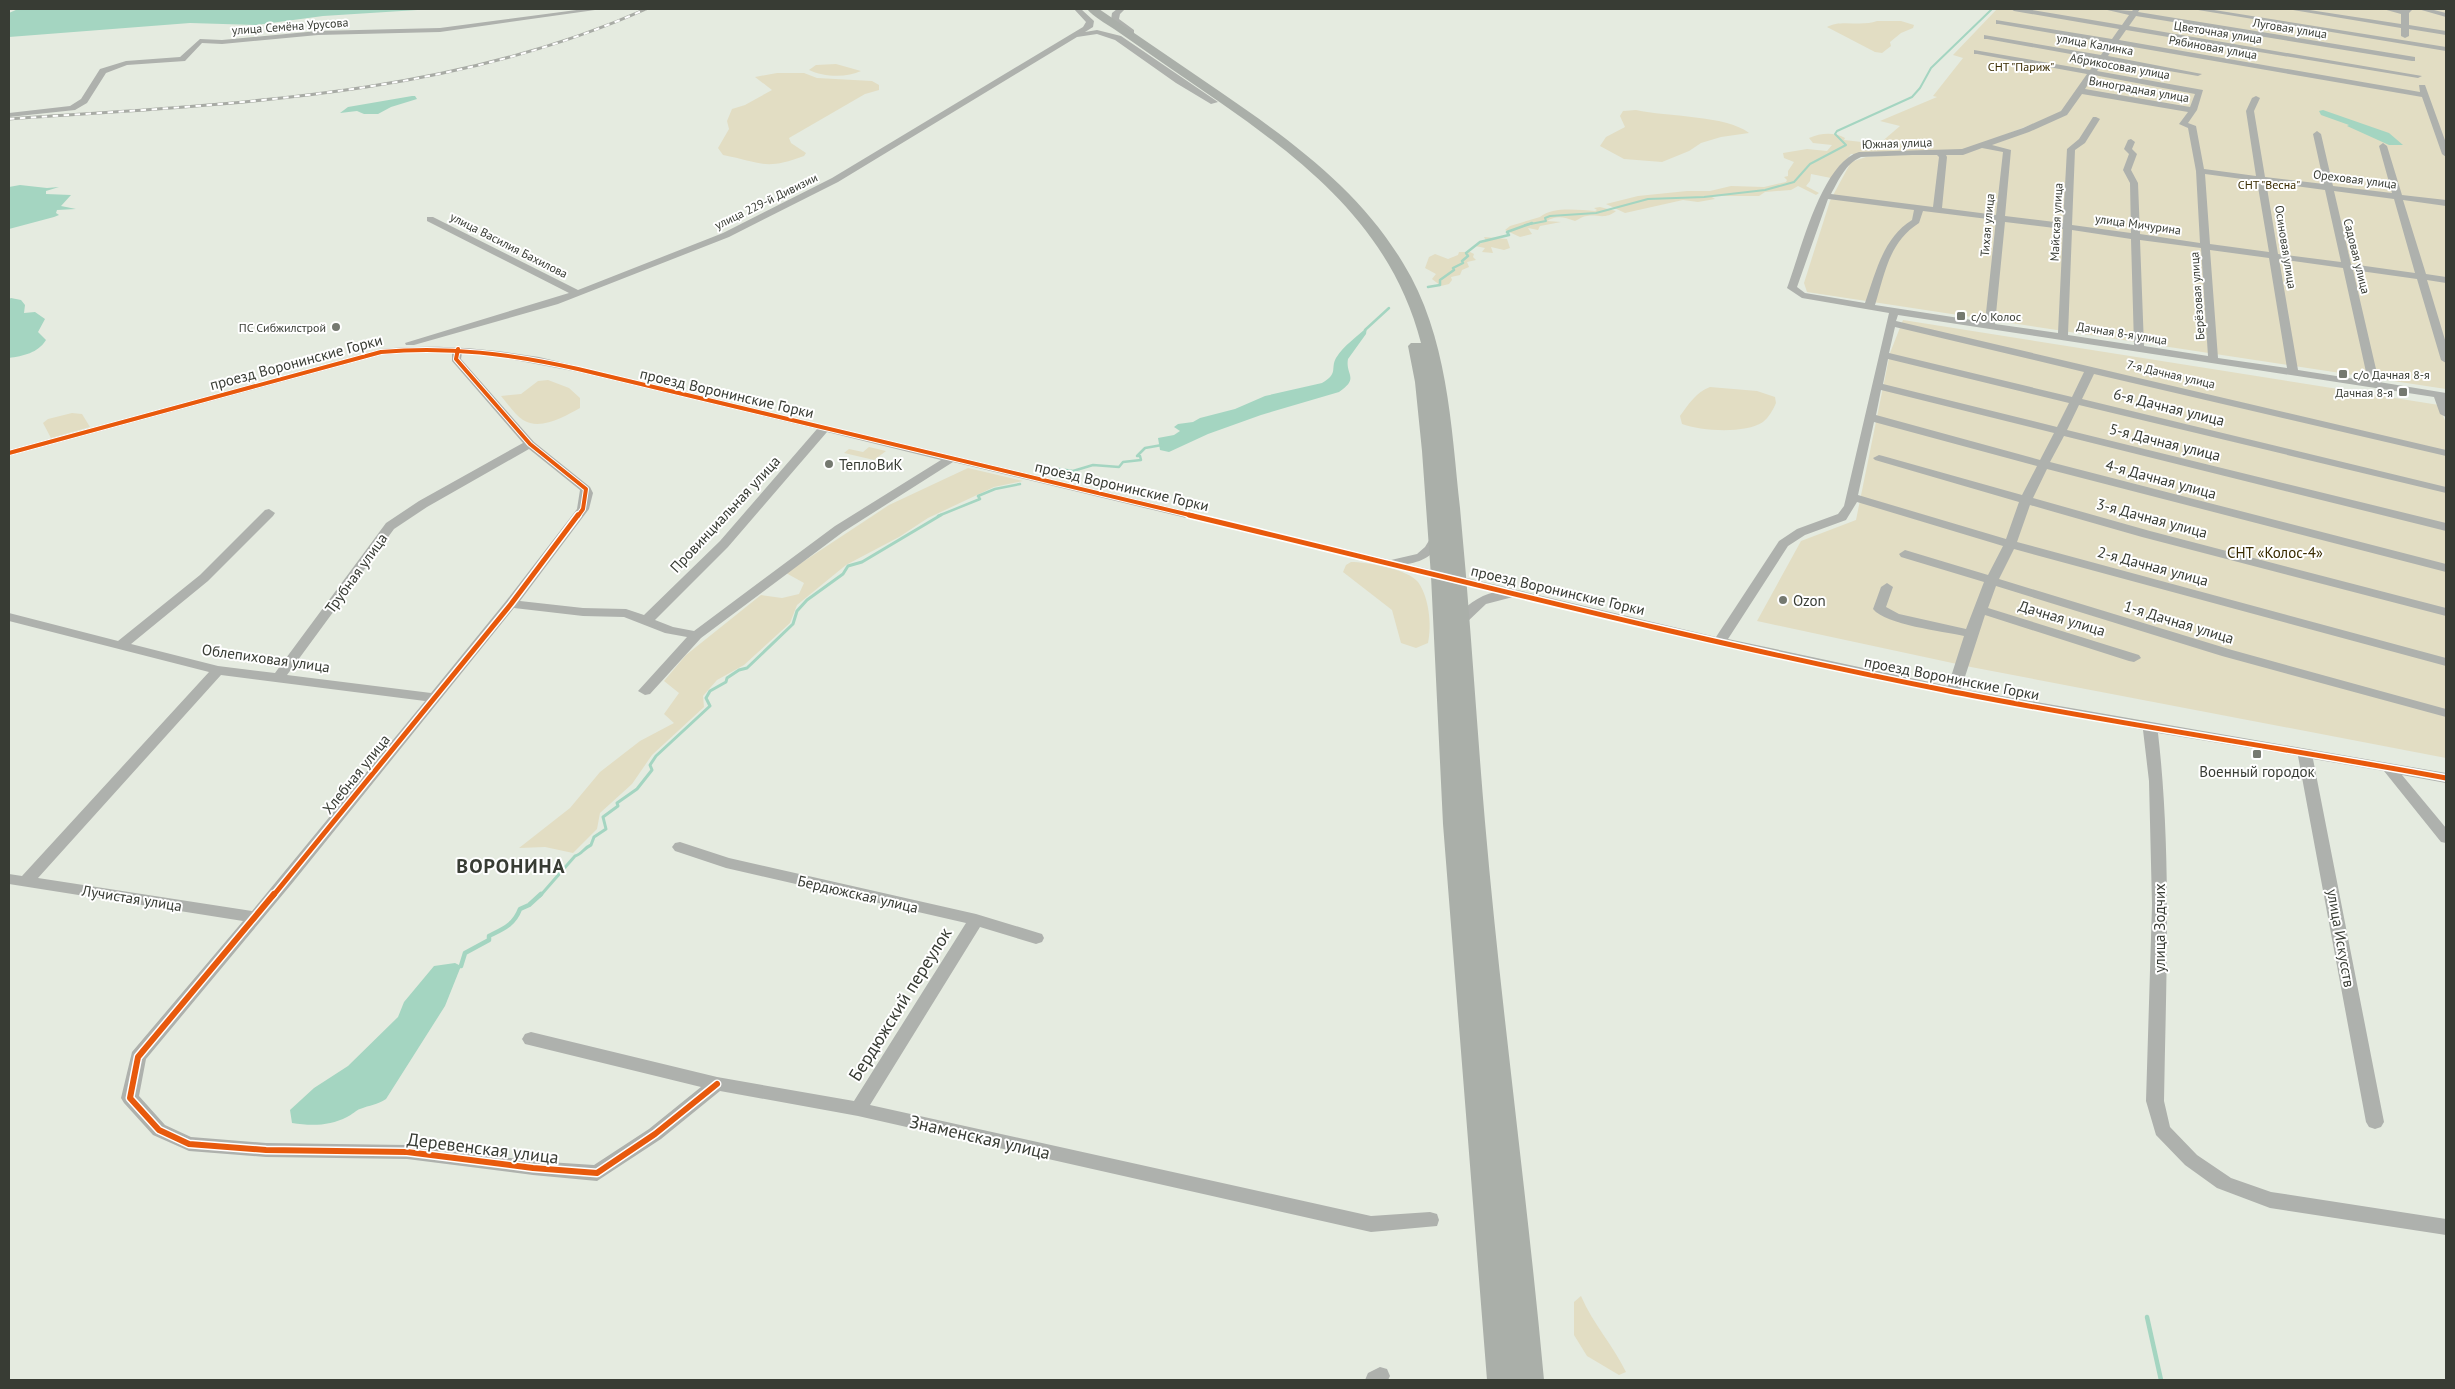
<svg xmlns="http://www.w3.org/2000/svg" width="2455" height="1389" viewBox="0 0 2455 1389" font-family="'PT Sans',sans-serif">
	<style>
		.green { fill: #e2ddc3 }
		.water { fill: #a4d5c1 }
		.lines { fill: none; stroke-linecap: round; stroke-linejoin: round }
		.stream-far3 { stroke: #a4d5c1; stroke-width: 2 }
		.stream-far2 { stroke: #a4d5c1; stroke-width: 2.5 }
		.stream-far1 { stroke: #a4d5c1; stroke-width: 3 }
		.stream { stroke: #a4d5c1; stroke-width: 4.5 }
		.minor { fill: #aeb1ad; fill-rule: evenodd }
		.highway { fill: #aaafa9; fill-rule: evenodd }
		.rail-casing { stroke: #a8aba5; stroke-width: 3 }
		.rail { stroke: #fff; stroke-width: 2; stroke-dasharray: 5.5; stroke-linecap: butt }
		.cycleway-far2-casing { stroke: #fff; stroke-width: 6 }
		.cycleway-far1-casing { stroke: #fff; stroke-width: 8 }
		.cycleway-casing { stroke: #fff; stroke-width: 9 }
		.cycleway-far2 { stroke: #e8590c; stroke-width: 4 }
		.cycleway-far1 { stroke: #e8590c; stroke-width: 5 }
		.cycleway { stroke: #e8590c; stroke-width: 6 }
		.poi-dot { fill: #757970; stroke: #fff; stroke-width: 2 }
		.labels { text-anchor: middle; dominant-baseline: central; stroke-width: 4; stroke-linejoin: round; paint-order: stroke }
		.far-street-label { font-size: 12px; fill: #383c34; stroke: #fff }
		.far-park-label { font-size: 12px; fill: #392b00; stroke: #fff }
		.far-poi-label { font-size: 12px; fill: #383c34; stroke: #fff; text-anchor: start }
		.street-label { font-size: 15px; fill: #383c34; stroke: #fff }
		.poi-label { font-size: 15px; fill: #383c34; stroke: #fff; text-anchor: start }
		.park-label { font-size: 15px; fill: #392b00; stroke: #fff }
		.near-street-label { font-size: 18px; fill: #383c34; stroke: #fff }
		.district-label { font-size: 20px; font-weight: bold; letter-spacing: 1px; fill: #383c34; stroke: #fff }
	</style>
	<rect width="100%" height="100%" fill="#e5ebe0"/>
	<g class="green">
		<path d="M1997,9H2134L2061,113L1963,151L1851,154L1831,178L1811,174L1810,181L1806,186L1819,193L1816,195L1798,186L1791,190L1765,192L1759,196H1717L1712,197L1715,199L1698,202L1683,200L1625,213L1606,204L1638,196L1687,191H1710L1731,186L1764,187L1786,182L1787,180L1784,177L1788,176V171L1794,162L1784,158L1783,153L1807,149L1827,151L1832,145L1813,143L1809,138C1821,133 1834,132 1845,138L1844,140L1879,144L1900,126L1880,121L1937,97L1933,96L1963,58L1953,55Z"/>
		<path d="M2139,9H2446V389L1807,292L1804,283L1830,201L1851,162L1866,157L1904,154H1964L2066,115Z"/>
		<path d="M1877,21H1901L1914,25L1913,28L1901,33L1890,42L1891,46L1882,53L1875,52L1827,27C1840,19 1861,27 1877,21Z"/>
		<path d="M836,64L861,71C847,78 823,77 809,70L816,65Z"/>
		<path d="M777,73H804L817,78L872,81L879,85V90L865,94L789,138L791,143L806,153L804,156C764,171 761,162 723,155L718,148L729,129L727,121L732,109L745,105L772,90L755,77Z"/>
		<path d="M1636,110C1667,117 1726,115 1749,133L1721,137L1701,143L1689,151L1662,162L1624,159L1600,146L1606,137L1625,127L1620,116L1623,111Z"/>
		<path d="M1600,207L1616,211C1605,220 1598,214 1587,216C1583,216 1579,219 1575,221C1564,217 1556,215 1547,221L1561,222L1540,226L1538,230L1528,228L1532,234L1520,237L1505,230L1510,226L1540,217C1553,206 1579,210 1595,211L1597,210L1594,208Z"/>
		<path d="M1484,237L1507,239L1510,248L1504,250L1491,247L1493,253L1482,252L1485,248L1475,246L1486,241Z"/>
		<path d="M1459,252H1470L1474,254L1473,257L1476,260L1467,262L1469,267L1462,270L1460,275L1451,277L1452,280L1449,284L1441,286L1432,279L1436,274L1425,268L1429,257L1435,254L1448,259L1458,255Z"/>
		<path d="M1903,320L2439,405L2446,423V758L1971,667L1757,621L1801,541L1856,520L1890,353Z"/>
		<path d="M548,380L569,388L580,398V408C565,416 541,431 523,420C515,415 508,404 501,396L521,394L538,381Z"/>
		<path d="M1710,387L1757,391L1775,397L1776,403C1773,410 1769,417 1763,422C1745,434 1701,431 1682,424L1680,416C1689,404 1696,392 1710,387Z"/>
		<path d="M72,413L82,414L90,427L51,438L43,423L48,419Z"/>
		<path d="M869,447L886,451L874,460L844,453L849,449L863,452Z"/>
		<path d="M968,468L1023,481L994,487L928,518L899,537L846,565L797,605L790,623L744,665L717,680L703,696L704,707L652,755L632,784L600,813L597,829L573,853L545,847L519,848L570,808L600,772L640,741L674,723L664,714L679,693L664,681L686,655L761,595L782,598L799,594L804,583L786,573L889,505Z"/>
		<path d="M1351,562C1366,562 1408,569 1418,582C1429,597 1432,625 1428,643L1416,648L1401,643L1392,610L1343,572L1346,565Z"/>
		<path d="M1581,1296C1593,1324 1613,1345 1626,1372L1619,1375L1587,1356L1574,1335V1302Z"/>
	</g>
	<g class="water">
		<path d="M18,9H433L323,16L256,25L190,23L9,37V13Z"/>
		<path d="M412,96H415L417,99L391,107L378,114H364L357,111L340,113L348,107Z"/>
		<path d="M2323,110L2389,133L2403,145H2389L2347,126L2349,125L2321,115L2319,111Z"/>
		<path d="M20,185L47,188L59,187L46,191V194L71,195L61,206L76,209L57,210L56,213L59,215L54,217L9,229V187Z"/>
		<path d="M11,298L21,300L25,305L24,313L35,312L45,319L38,332L46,340C38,353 23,356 9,358V299Z"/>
		<path d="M1367,327L1366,334L1348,359C1345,375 1360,378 1339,392L1261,415L1208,434L1169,452L1160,450L1158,438L1174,435L1180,431L1174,427L1178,424L1193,422L1200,418L1235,409L1265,396L1322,383C1339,373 1330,369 1336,358C1344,345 1357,337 1367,327Z"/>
		<path d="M455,963L461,966L445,1006L386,1099C377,1105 370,1105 360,1109C356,1110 352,1115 347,1117C330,1126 311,1126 292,1123L290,1110L314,1088L348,1066L398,1017L404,1002L434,966Z"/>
	</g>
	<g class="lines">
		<path class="stream-far3" d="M1525,225L1546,221L1545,218L1550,216L1596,213L1648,199L1704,197L1765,190L1794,182L1810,164L1846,145L1835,134L1837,131L1912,97L1920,88L1931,68L1992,9"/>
		<g class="stream-far2">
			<path d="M1428,287L1440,285V280L1454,270L1453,268L1463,263L1462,261L1468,256L1466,253L1480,242L1509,235L1507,232L1532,223"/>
			<path d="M1365,330L1389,308"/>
			<path d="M1047,475L1059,469L1073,471L1093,465L1119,467L1123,462L1141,460L1140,456H1137L1145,448L1162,445"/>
			<path d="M938,516L980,499L978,496L995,489L1020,484"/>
		</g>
		<path class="stream-far1" d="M540,896L575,856C582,854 584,848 591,845L594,837L606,829L603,817L618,806L617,803L637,789L652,770L650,765L656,756L710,706L706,698L710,691L726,682L727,678L739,670L747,668L793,624L797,611L807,600L843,574L848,566L862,562L941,515"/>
		<g class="stream">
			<path d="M461,966L465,953L489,940V936C503,929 514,925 520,909L529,905L541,894"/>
			<path d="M2147,1317L2161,1380"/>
		</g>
		<g class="minor">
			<path d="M584,9H602L440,32L318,35L222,44L202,43L185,61L127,65L106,73L87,103L75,110L9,117V113L70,106L81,99L100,69L126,61L180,57L200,39L222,40L318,31L440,28Z"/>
			<path d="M1074,9H1081L1094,21L1093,27L1085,32L1097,30L1121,36L1218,102L1211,104L1176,83L1115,40L1097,34L1077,37L838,182L729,237L558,304L414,345H406L405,343L569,293L427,221V217H433L578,290L723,233L832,178L1083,27L1086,22Z"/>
			<path d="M1117,9H1125L1120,14L1119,19L1134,30V34H1128L1111,20L1112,13Z"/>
			<path d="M2011,9H2026L2122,25L2129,15L2103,9L2132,11L2134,9H2140L2138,12L2415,57V61H2412L2136,16L2129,26L2422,76L2418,78L2126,30L2119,40L2420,92L2419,85H2425L2446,143V157L2442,154L2422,97L2116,44L2108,56L2202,74L2198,76L2105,60L2097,71L2203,90L2197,110L2188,123L2196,126L2204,169L2256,176L2246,111L2252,98L2256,96L2260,98L2254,111L2265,177L2324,184L2313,134L2317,131L2321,134L2333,186L2392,193L2379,146L2383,143L2387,146L2402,195L2446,200V206L2403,200L2426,274L2446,277V283L2427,280L2446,343V363L2441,360L2417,279L2353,270L2379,382L2446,393V417L2440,414L2434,397L1898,315L1896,321L2446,450V456L2094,374L2082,399L2446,487V493L2079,405L2067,430L2446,523V531L2064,436L2050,462L2446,564V572L2047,469L2033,498L2150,531L2446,608V616L2142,537L2030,505L2017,542L2446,658V666L2014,549L1999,579L2232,650L2446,709V717L2222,656L1996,586L1988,608L2139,655L2141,658L2134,662L2129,661L1985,615L1961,689L2446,773V783L2402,775L2446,828V843L2441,842L2384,771L2313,759L2384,1122L2381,1127L2375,1129L2369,1127L2366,1122L2298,756L2158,733C2172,855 2166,978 2164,1101L2170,1127L2197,1155L2231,1178L2271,1192L2446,1219V1235L2270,1208L2217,1188L2185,1165L2156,1135L2146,1101L2152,905L2149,781L2143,730L1872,679L1513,597L1486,604L1466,623L1461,624L1454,620C1465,606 1478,596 1495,592L953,462L843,532L701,638L650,694L645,695L638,691L687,637L665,633L624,617L583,616L514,608L294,881L146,1059L139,1096L165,1125L191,1137L266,1143L407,1145L533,1161L594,1165L649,1129L701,1087L525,1044L522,1039L525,1034L531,1032L717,1077L854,1101L966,923L726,868L675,851L672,847L675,843L680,842L729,858L976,914L1042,934L1044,938L1042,942L1036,944L980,927L870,1105L1371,1216L1430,1212L1437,1214L1439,1220L1437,1226L1371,1232L858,1116L720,1091L661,1139L597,1181L533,1175L407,1159L266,1157L189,1151L153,1135L124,1103L121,1098L132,1052L243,921L9,884V874L22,876L209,672L9,621V613L118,641L200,575L265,510L269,509L275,513L273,516L208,581L131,644L218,666L275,673L386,523L419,501L523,443L452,361V352H420L381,355L9,456V450L381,349C437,344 483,348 539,357L1391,560L1417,554L1425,547L1433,534L1437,533L1443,537C1435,554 1426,561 1407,564L1716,637L1779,541L1797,529L1838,514L1844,506L1889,313L1802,298L1787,288C1800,254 1821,163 1859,152L1962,149L2023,128L2061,111L2087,74L1977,54H1974V50L2090,70L2098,59L1987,39H1984V35L2101,55L2109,43L1999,24H1996V20L2112,39L2119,29L2014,11ZM2094,75L2195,94L2190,107L2085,89ZM2082,94L2188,112L2179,124L2188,128L2196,171L2200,243L2140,234L2138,183L2131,170L2137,154L2132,149L2135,142L2131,139L2128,140L2124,149L2129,154L2123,170L2130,183L2131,233L2072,225L2075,150L2085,143L2100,119L2096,117H2093L2079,139L2067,149L2063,223L2005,216L2011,150L1992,145L2029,132L2067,115ZM1982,148L2003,152L1996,215L1942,208L1947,157L1946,155H1963ZM1912,155H1937L1939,157L1933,207L1831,194C1839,180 1845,164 1861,157ZM2205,174L2257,181L2269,252L2210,244ZM2266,182L2325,190L2341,262L2278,254ZM2334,191L2394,199L2415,273L2351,264ZM1828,199L1914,210L1912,220C1883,238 1876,272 1865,303L1805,293L1797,287ZM1923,211L1996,220L1985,322L1875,305C1885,273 1889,242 1919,223ZM2005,222L2063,229L2058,333L1995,324ZM2072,230L2131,239L2134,345L2068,335ZM2140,240L2201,248L2208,356L2144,346ZM2210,250L2269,258L2287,368L2218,358ZM2279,259L2343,268L2368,381L2298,370ZM1895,327L2084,372L2072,397L1889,353ZM462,353L499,357L578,372L817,429L720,541L644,615L626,609L583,608L520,601L589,509L593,493L590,487L534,442L461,359ZM1888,359L2069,403L2057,427L1883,384ZM1881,390L2054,433L2040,460L1876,415ZM1874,422L2037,466L2022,495L1883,456L1879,455L1873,458L1875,460L2019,502L2006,539L1858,495ZM827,432L941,460L835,526L694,631L673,627L655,620L728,547ZM529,449L580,490L577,509L506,601L431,693L287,675L394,529L427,507ZM1857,502L2003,546L1988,575L1905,550L1899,554L1901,557L1984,582L1966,629L1899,614L1886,607L1893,587L1887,583L1881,587L1873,609C1886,625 1942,631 1964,636L1948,686L1728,639L1788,546L1805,535L1846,520ZM221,675L425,701L252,911L38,878Z"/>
			<path d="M2192,9H2208L2446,47V51Z"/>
			<path d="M2287,9H2303L2401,24V14L2383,9H2413L2409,13V25L2446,31V35L2409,29V36L2405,38L2401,36V28Z"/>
			<path d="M2418,9H2430L2446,13V17Z"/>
			<path d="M1380,1367L1387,1369L1390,1376L1388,1380H1365L1368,1373Z"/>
		</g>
		<path class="highway" d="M1087,9H1099C1139,36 1179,64 1219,91C1289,139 1359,189 1403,263C1448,336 1451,425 1460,508C1470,612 1476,717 1485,822C1501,1008 1527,1194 1544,1380H1487L1443,824L1431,576L1422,451L1415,382L1408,346L1411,343H1421C1387,210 1276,141 1170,68C1151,55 1133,42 1114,29C1105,23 1094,17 1087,9Z"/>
		<defs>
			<path id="rail" d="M9,119C223,104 447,98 646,9"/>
		</defs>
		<use href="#rail" class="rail-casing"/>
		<use href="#rail" class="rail"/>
		<defs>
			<g id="cycleway-far2">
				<path d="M458,349L456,359L530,444L586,489L583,509L578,516"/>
				<path d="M9,453L381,352C450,346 510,354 578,369L1194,516"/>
			</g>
			<g id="cycleway-far1">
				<path d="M1189,515C1440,575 1690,640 1944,690C2110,723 2279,747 2446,778"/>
				<path d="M273,896L511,604L578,515"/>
			</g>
			<path id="cycleway" d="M274,894L138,1057L130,1098L159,1130L189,1144L266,1150L407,1152L533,1168L597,1173L655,1134L717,1084"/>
		</defs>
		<use href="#cycleway-far2" class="cycleway-far2-casing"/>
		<use href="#cycleway-far1" class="cycleway-far1-casing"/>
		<use href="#cycleway" class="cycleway-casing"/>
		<use href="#cycleway-far2" class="cycleway-far2"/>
		<use href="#cycleway-far1" class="cycleway-far1"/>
		<use href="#cycleway" class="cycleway"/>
	</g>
	<g class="poi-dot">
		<rect x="1956" y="311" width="10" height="10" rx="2.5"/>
		<circle cx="336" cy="327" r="5"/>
		<rect x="2338" y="369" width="10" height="10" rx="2.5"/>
		<rect x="2398" y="387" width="10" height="10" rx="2.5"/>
		<circle cx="829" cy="464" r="5"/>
		<circle cx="1783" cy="600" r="5"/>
		<rect x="2252" y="749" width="10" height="10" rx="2.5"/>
	</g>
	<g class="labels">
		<g class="far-street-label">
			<text transform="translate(290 26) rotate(-4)">улица Семёна Урусова</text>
			<text transform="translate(2290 28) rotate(9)">Луговая улица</text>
			<text transform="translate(2218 32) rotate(9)">Цветочная улица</text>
			<text transform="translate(2095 44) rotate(10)">улица Калинка</text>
			<text transform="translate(2213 47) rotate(10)">Рябиновая улица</text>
			<text transform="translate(2120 66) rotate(10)">Абрикосовая улица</text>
			<text transform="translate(2139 89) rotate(10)">Виноградная улица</text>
			<text transform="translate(1897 143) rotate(-2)">Южная улица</text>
			<text transform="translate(2355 179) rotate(7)">Ореховая улица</text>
			<text transform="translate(766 201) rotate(-26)">улица 229-й Дивизии</text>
			<text transform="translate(2056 222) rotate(-87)">Майская улица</text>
			<text transform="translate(2138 224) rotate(8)">улица Мичурина</text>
			<text transform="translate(1987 225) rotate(-85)">Тихая улица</text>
			<text transform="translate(509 245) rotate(27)">улица Василия Бахилова</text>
			<text transform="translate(2286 247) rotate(81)">Осиновая улица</text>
			<text transform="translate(2357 256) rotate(76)">Садовая улица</text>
			<text transform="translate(2197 296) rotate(-94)">Берёзовая улица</text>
			<text transform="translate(2122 333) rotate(9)">Дачная 8-я улица</text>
			<text transform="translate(2171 374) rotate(13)">7-я Дачная улица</text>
		</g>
		<g class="far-park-label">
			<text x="2021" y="66">СНТ "Париж"</text>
			<text x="2269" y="184">СНТ "Весна"</text>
		</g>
		<g class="far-poi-label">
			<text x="1971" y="316">с/о Колос</text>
			<text x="326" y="327" text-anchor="end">ПС Сибжилстрой</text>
			<text x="2353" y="374">с/о Дачная 8-я</text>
			<text x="2393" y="392" text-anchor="end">Дачная 8-я</text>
		</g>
		<g class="street-label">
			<text transform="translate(296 362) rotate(-15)">проезд Воронинские Горки</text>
			<text transform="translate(727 393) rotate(13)">проезд Воронинские Горки</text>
			<text transform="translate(2169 407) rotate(14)">6-я Дачная улица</text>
			<text transform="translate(2165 442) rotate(14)">5-я Дачная улица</text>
			<text transform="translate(2161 479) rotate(15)">4-я Дачная улица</text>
			<text transform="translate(1122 486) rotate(13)">проезд Воронинские Горки</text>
			<text transform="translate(725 514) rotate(-47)">Провинциальная улица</text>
			<text transform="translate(2152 518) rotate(15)">3-я Дачная улица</text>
			<text transform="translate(2153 566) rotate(15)">2-я Дачная улица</text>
			<text transform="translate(356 573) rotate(-54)">Трубная улица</text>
			<text transform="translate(1558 590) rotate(13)">проезд Воронинские Горки</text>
			<text transform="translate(2062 618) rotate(17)">Дачная улица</text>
			<text transform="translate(2179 622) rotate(17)">1-я Дачная улица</text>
			<text transform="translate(266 658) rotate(8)">Облепиховая улица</text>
			<text transform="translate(1952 678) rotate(11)">проезд Воронинские Горки</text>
			<text transform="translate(356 774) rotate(-51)">Хлебная улица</text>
			<text transform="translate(858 894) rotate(13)">Бердюжская улица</text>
			<text transform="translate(132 898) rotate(9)">Лучистая улица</text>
			<text transform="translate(2159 928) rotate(-90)">улица Зодчих</text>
			<text transform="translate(2341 938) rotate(80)">улица Искусств</text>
		</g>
		<g class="poi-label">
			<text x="839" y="464">ТеплоВиК</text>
			<text x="1793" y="600">Ozon</text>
			<text x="2257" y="771" text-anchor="middle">Военный городок</text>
		</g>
		<g class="park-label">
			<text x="2275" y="552">СНТ «Колос-4»</text>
		</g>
		<g class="near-street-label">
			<text transform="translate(900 1004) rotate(-58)">Бердюжский переулок</text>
			<text transform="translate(980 1137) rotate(13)">Знаменская улица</text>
			<text transform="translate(483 1148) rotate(7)">Деревенская улица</text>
		</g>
		<g class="district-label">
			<text x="511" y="866">ВОРОНИНА</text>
		</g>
	</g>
	<rect width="2455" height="1389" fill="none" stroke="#383c34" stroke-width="20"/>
</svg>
